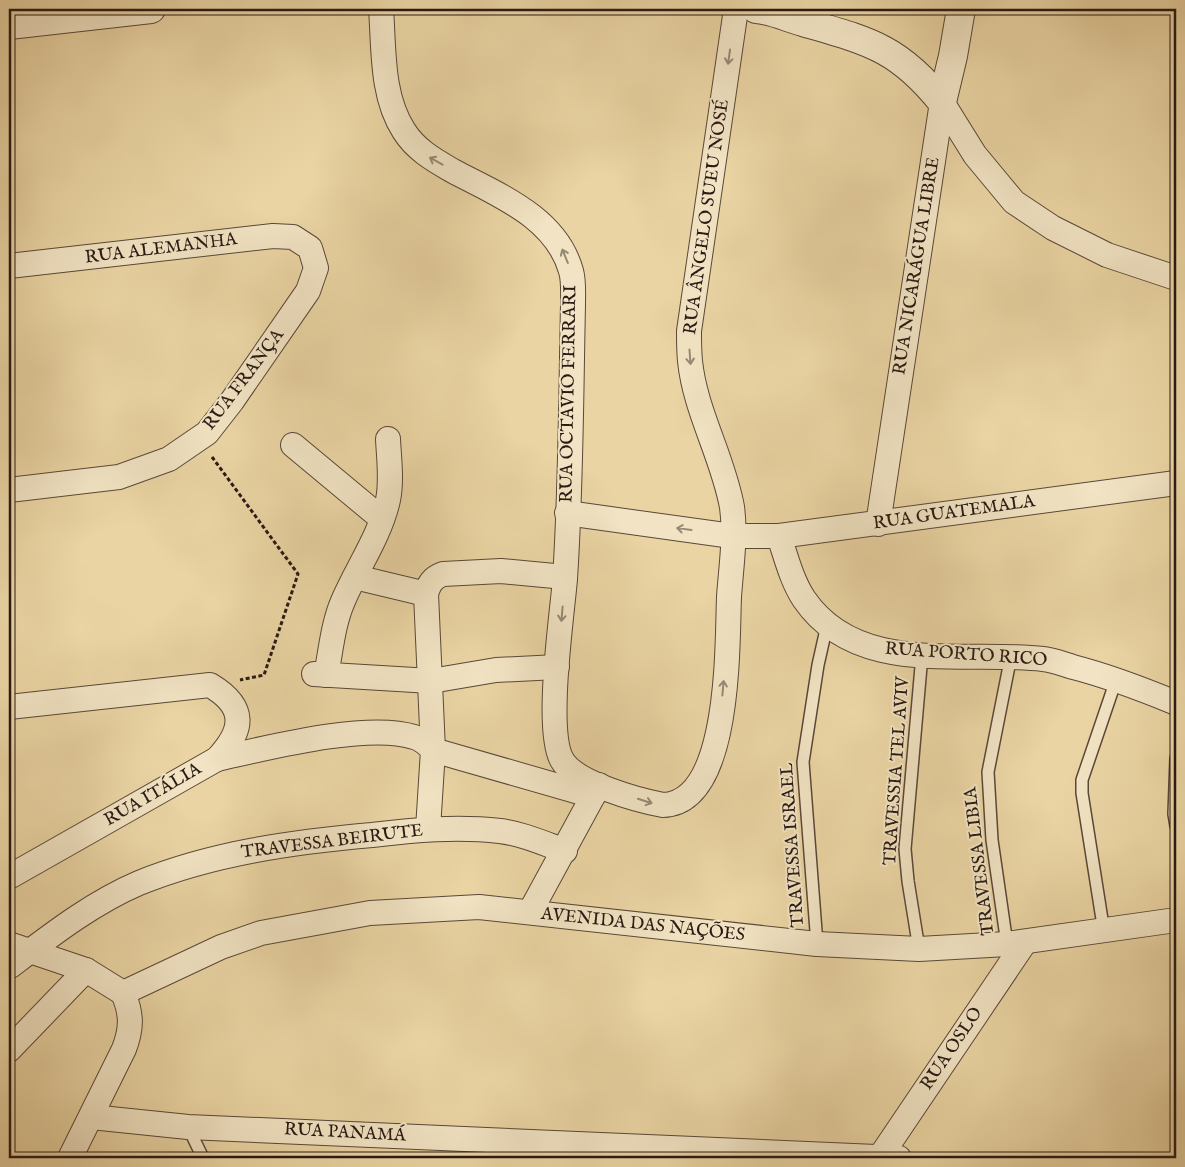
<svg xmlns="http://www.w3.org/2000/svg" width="1185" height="1167" viewBox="0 0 1185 1167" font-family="'IM FELL English',serif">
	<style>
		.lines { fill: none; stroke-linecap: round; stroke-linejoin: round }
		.service-casing { stroke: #594838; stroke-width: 14 }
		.minor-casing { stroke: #594838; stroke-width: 26 }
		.tertiary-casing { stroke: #594838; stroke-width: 30 }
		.path { stroke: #291a14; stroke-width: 3; stroke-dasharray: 4 2.5; stroke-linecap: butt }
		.service { stroke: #f1e3c3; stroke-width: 11 }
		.minor { stroke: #f1e3c3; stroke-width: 24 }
		.tertiary { stroke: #f1e3c3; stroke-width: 28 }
		.oneway { stroke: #978974 }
		.labels { text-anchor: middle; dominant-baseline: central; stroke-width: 4; stroke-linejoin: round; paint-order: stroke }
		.street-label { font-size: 18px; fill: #291a14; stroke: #f1e3c3 }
	</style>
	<rect width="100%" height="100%" fill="#ead4a3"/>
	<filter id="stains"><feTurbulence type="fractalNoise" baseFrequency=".004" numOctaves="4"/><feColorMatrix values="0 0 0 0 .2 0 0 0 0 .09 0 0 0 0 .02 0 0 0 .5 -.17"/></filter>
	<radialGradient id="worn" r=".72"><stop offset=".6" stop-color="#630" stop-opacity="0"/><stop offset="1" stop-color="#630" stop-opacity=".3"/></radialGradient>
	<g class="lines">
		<defs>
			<g id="service">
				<path d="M1176,758L1174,814L1176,826"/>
				<path d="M1104,932L1082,793V780L1116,680"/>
				<path d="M817,944L803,762L818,665L827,625"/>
				<path d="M1007,944L992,840L988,772L1011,656"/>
				<path d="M919,949L908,881L905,849L922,655"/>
				<path d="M188,1127L203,1158"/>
			</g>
			<g id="minor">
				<path d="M381,9C384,48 381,96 404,131C416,150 434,160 453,171C498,195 556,217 571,271C574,281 573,294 573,305C571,396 571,488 565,579C562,616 545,730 562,760C575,783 637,800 663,805C731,803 727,646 729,597C731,568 736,536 732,507C723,457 695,411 690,361C689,351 689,341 689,331L736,9"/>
				<path d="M942,102L975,155L1014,202L1053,228L1107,255L1176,278"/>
				<path d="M9,266L273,236L293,237L310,248L316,268L308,291L232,401L207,433L169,459L119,477L9,490"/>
				<path d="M293,445L382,519"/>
				<path d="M567,513L732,536H779L1176,483"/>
				<path d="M878,524L942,102"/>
				<path d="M779,536C786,557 792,581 804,599C857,677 964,650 1043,659C1053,660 1063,664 1073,667C1108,676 1142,689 1176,703"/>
				<path d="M355,577L426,594"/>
				<path d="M314,674L431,681L496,670L557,667"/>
				<path d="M326,675C331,650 333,624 343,601C357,568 380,536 388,500C392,481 389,459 388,439"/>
				<path d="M9,707L210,685C247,707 244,730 217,759L9,877"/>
				<path d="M217,759C267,748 367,722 414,737C422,739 427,744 433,750L593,796"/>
				<path d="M428,829L433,750L426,594C429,584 432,578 443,574L501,571L565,577"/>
				<path d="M530,912L599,785"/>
				<path d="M9,944L86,970L123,993"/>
				<path d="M9,967C50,936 92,903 139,883C213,853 293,842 372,835C414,830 457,826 500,831C523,834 543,843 565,851"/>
				<path d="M123,993L221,947L261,933L370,913L479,907L817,944L919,949L1007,944L1176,920"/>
				<path d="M9,1050L86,970"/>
				<path d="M91,1117L188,1127L899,1158"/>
				<path d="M880,1157L1025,942"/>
				<path d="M70,1158L124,1049C132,1028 132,1014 123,993"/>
			</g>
			<g id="tertiary">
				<path d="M756,9C771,10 788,18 803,22C868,41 898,47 942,102"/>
				<path d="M9,25L151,9"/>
				<path d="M942,102L953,56L961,9"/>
			</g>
		</defs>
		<use href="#service" class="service-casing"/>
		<use href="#minor" class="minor-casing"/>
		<use href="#tertiary" class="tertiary-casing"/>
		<path class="path" d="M212,457L298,574L264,675L240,680"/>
		<use href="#service" class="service"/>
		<use href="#minor" class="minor"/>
		<use href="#tertiary" class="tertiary"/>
	</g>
	<defs><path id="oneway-shaft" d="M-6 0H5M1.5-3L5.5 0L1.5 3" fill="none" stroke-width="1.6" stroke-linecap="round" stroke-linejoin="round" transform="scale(1.25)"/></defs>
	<g class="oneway">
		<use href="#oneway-shaft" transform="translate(729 57) rotate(98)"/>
		<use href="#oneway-shaft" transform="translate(436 161) rotate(-151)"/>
		<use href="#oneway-shaft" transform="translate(565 256) rotate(-112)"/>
		<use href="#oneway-shaft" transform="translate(690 357) rotate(86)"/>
		<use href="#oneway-shaft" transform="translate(684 529) rotate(-172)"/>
		<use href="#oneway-shaft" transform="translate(562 614) rotate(95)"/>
		<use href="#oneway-shaft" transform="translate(723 688) rotate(-85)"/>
		<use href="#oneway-shaft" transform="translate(645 801) rotate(18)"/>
	</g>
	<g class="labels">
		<g class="street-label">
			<text transform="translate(707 217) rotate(-82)">RUA ÂNGELO SUEU NOSÉ</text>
			<text transform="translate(161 249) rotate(-7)">RUA ALEMANHA</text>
			<text transform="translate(917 266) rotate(-81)">RUA NICARÁGUA LIBRE</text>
			<text transform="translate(244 380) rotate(-53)">RUA FRANÇA</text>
			<text transform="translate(569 394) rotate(-89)">RUA OCTAVIO FERRARI</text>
			<text transform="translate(954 513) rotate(-8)">RUA GUATEMALA</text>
			<text transform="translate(966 655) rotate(4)">RUA PORTO RICO</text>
			<text transform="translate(897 771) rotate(-86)">TRAVESSIA TEL AVIV</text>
			<text transform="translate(153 795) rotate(-30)">RUA ITÁLIA</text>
			<text transform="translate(332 842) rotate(-7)">TRAVESSA BEIRUTE</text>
			<text transform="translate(793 845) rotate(-94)">TRAVESSA ISRAEL</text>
			<text transform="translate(980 861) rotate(-97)">TRAVESSA LIBIA</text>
			<text transform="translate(643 925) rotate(6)">AVENIDA DAS NAÇÕES</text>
			<text transform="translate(952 1049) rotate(-56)">RUA OSLO</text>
			<text transform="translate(345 1133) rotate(3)">RUA PANAMÁ</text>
		</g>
	</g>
	<rect width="1185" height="1167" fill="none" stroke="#ead4a3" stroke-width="30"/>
	<rect x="10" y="10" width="1165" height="1147" fill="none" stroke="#291a14" stroke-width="2.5"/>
	<rect x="15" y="15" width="1155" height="1137" fill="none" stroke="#291a14"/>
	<rect width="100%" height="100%" filter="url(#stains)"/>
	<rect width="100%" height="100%" fill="url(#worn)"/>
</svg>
